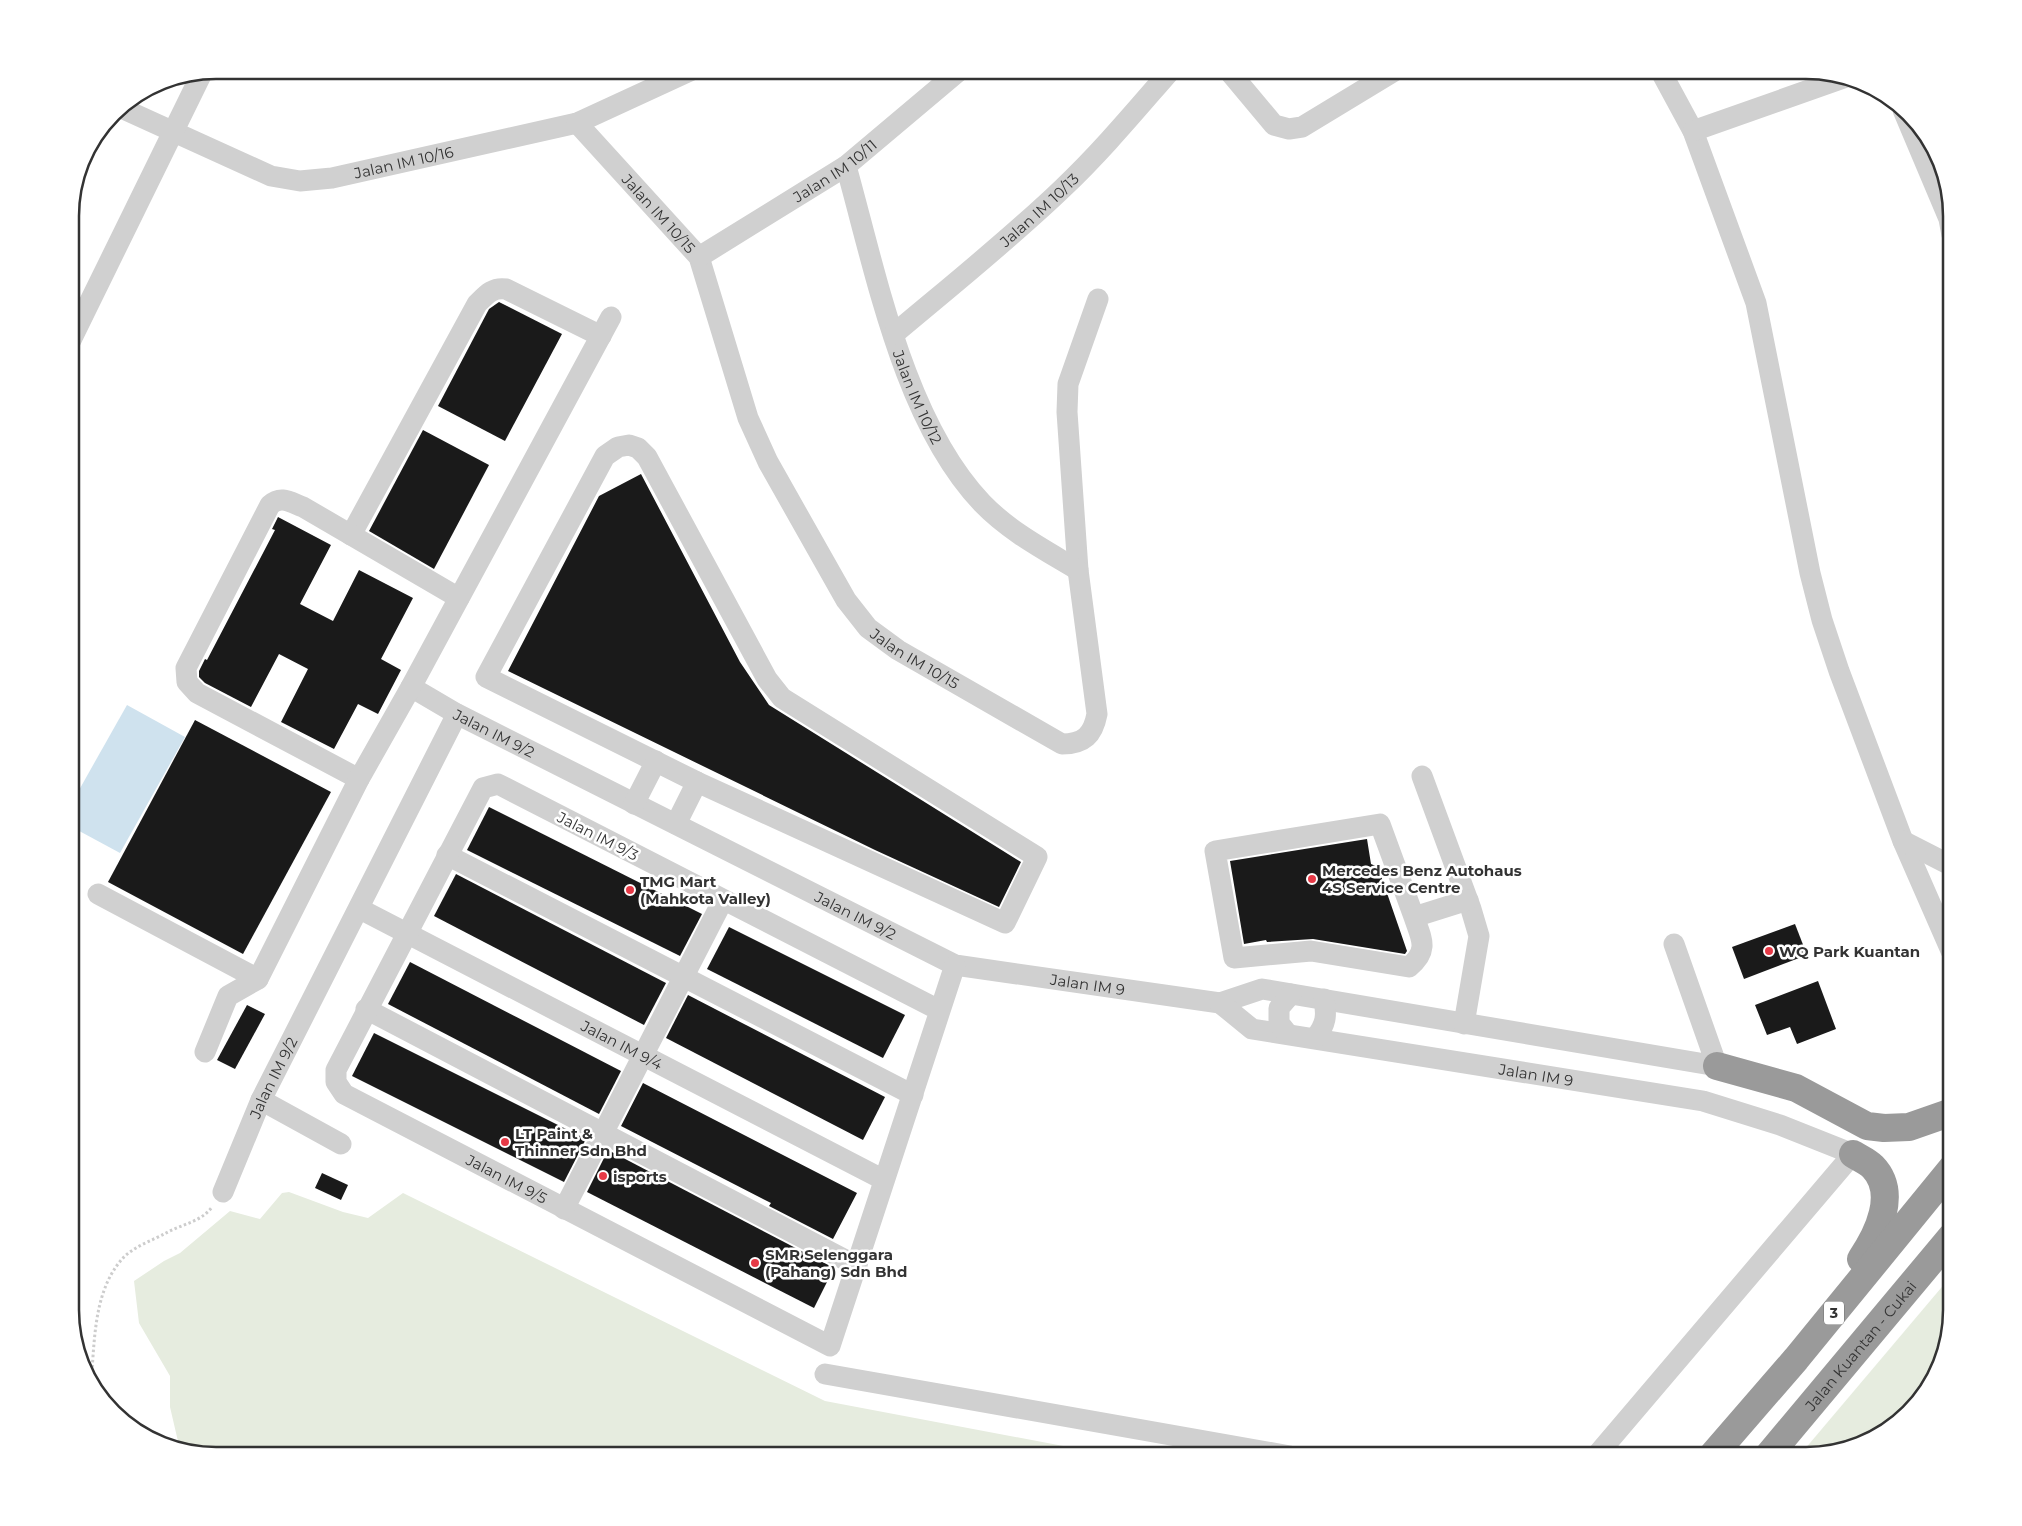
<svg xmlns="http://www.w3.org/2000/svg" width="2022" height="1526" viewBox="0 0 2022 1526" font-family="Montserrat,sans-serif">
	<style>
		.green { fill: #e6ecdf }
		.water { fill: #cfe2ee }
		.building { fill: #1a1a1a }
		.lines { fill: none; stroke-linecap: round; stroke-linejoin: round }
		.path { stroke: #cdcdcd; stroke-width: 3; stroke-dasharray: 2.5 2.5; stroke-linecap: butt }
		.minor { stroke: #d0d0d0; stroke-width: 21 }
		.highway { stroke: #9a9a9a; stroke-width: 28 }
		.poi-dot { fill: #e63946; stroke: #fff; stroke-width: 2 }
		.labels { text-anchor: middle; dominant-baseline: central; stroke-width: 5; stroke-linejoin: round; paint-order: stroke }
		.shield { fill: #fff; stroke: #707070; stroke-width: 1 }
		.shield-label { font-size: 14px; font-weight: bold; fill: #333 }
		.street-label { font-size: 15px; fill: #333; stroke: #fff }
		.poi-label { font-size: 15px; font-weight: bold; fill: #333; stroke: #fff; text-anchor: start }
		.rim { fill: none; stroke: #333; stroke-width: 2.5 }
	</style>
	<rect width="100%" height="100%" fill="#fff"/>
	<g class="green">
		<path d="M289,1192L343,1212L368,1218L403,1193L825,1401L1116,1456H215L180,1450L170,1407V1376L139,1323L134,1281L164,1261L180,1253L230,1211L260,1219L282,1193Z"/>
		<path d="M1952,1275V1311L1944,1357L1922,1399L1871,1441L1799,1456Z"/>
	</g>
	<path class="water" d="M127,705L185,737L120,853L70,826V806Z"/>
	<g class="building">
		<path d="M499,302L562,334L505,441L438,406L489,309Z"/>
		<path d="M423,430L489,465L434,569L369,531Z"/>
		<path d="M641,474L740,662L769,705L1021,862L999,907L875,850L508,671L599,496Z"/>
		<path d="M278,517L331,545L300,604L333,621L359,570L413,598L381,659L401,670L378,714L358,704L334,749L281,722L308,669L279,654L251,707L205,683L199,677V671L205,659L207,660L275,530L272,529Z"/>
		<path d="M195,720L331,792L243,954L108,882Z"/>
		<path d="M489,807L702,914L680,956L467,850Z"/>
		<path d="M1367,839L1371,864L1378,867L1407,951L1405,954L1313,939L1267,942L1266,940L1244,944L1230,861Z"/>
		<path d="M456,874L666,983L644,1025L434,916Z"/>
		<path d="M1795,924L1807,955L1744,979L1732,947Z"/>
		<path d="M729,927L905,1015L883,1058L707,969Z"/>
		<path d="M410,962L621,1071L599,1114L388,1004Z"/>
		<path d="M1818,981L1836,1029L1797,1044L1790,1027L1767,1035L1755,1005Z"/>
		<path d="M688,995L885,1097L863,1140L666,1038Z"/>
		<path d="M247,1005L265,1014L235,1069L217,1060Z"/>
		<path d="M374,1033L586,1139L564,1182L352,1076Z"/>
		<path d="M643,1083L857,1193L833,1239L769,1206L771,1203L621,1126Z"/>
		<path d="M608,1150L834,1268L814,1308L587,1192Z"/>
		<path d="M322,1173L348,1185L341,1200L315,1188Z"/>
	</g>
	<g class="lines">
		<path class="path" d="M91,1382C95,1341 93,1291 123,1258C133,1247 153,1240 166,1233C182,1224 201,1222 212,1207"/>
		<g class="minor">
			<path d="M1228,70L1274,125L1289,129L1302,127L1396,70"/>
			<path d="M1660,70L1693,131L1756,303L1810,573L1822,620L1839,671L1903,841L1952,953"/>
			<path id="s1" d="M119,107L271,176L300,181L332,178L577,123L692,70"/>
			<path d="M1903,110L1949,219L1952,235"/>
			<path id="s2" d="M577,123L699,257L748,418L768,462L846,600L868,628L898,650L1062,744C1084,744 1093,735 1097,714L1078,570L1067,412L1068,384L1098,299"/>
			<path d="M1693,131L1846,77"/>
			<path id="s3" d="M846,166C876,273 904,421 982,503C1010,532 1045,550 1078,570"/>
			<path id="s4" d="M699,257L846,166L960,70"/>
			<path id="s5" d="M894,334C951,286 1010,239 1063,188C1102,151 1136,110 1171,70"/>
			<path d="M70,342L202,73"/>
			<path d="M629,445L638,448L647,457L767,679L782,698L1037,857L1005,923L697,782L486,677L605,456L618,447Z"/>
			<path d="M351,535L477,304C486,295 492,287 506,289L601,336"/>
			<path id="s6" d="M411,687L457,714L955,965L1220,1003L1262,989L1717,1066L1674,944"/>
			<path d="M1422,776L1471,909L1479,936L1464,1024"/>
			<path d="M359,779L197,693L187,682L186,668L270,505C281,495 290,502 303,507L459,598"/>
			<path d="M634,804L656,761"/>
			<path d="M676,824L697,782"/>
			<path d="M1903,841L1952,866"/>
			<path d="M447,855L913,1095"/>
			<path d="M98,894L258,979"/>
			<path id="s7" d="M360,909L884,1180"/>
			<path d="M1414,917L1380,824L1215,851L1234,958L1311,951L1409,967C1430,950 1421,938 1414,917L1468,900"/>
			<path id="s8" d="M1220,1003L1252,1029L1703,1101L1780,1125L1853,1154L1596,1456"/>
			<path d="M366,1009L857,1266"/>
			<path id="s9" d="M939,1010L498,784L483,788L336,1070V1082L344,1094L830,1346L955,965"/>
			<path d="M1287,1033L1279,1023V1008L1291,994"/>
			<path d="M1316,1037C1326,1024 1327,1016 1324,999"/>
			<path d="M205,1052L228,996L258,979L359,779L411,687L611,317"/>
			<path d="M261,1100L341,1144"/>
			<path id="s10" d="M223,1192L261,1100L457,714"/>
			<path d="M564,1209L723,900"/>
			<path d="M825,1374L1290,1456"/>
		</g>
		<g class="highway">
			<path d="M1717,1066L1796,1088L1867,1126L1884,1128L1909,1127L1952,1112"/>
			<path d="M1853,1154C1859,1158 1867,1161 1873,1167C1898,1193 1878,1234 1861,1259"/>
			<path d="M1712,1456L1796,1359L1952,1168"/>
			<path id="s11" d="M1768,1456L1952,1236"/>
		</g>
	</g>
	<g class="poi-dot">
		<circle cx="1312" cy="879" r="5"/>
		<circle cx="630" cy="890" r="5"/>
		<circle cx="1769" cy="951" r="5"/>
		<circle cx="505" cy="1142" r="5"/>
		<circle cx="603" cy="1176" r="5"/>
		<circle cx="755" cy="1263" r="5"/>
	</g>
	<g class="labels">
		<rect class="shield" x="1824" y="1301.5" width="20" height="23" rx="4"/>
		<g class="shield-label">
			<text x="1834" y="1313">3</text>
		</g>
		<g class="street-label">
			<text stroke="none"><textPath href="#s1" startOffset="302">Jalan IM 10/16</textPath></text>
			<text stroke="none"><textPath href="#s4" startOffset="161">Jalan IM 10/11</textPath></text>
			<text stroke="none"><textPath href="#s5" startOffset="191">Jalan IM 10/13</textPath></text>
			<text stroke="none"><textPath href="#s2" startOffset="122">Jalan IM 10/15</textPath></text>
			<text stroke="none"><textPath href="#s3" startOffset="242">Jalan IM 10/12</textPath></text>
			<text stroke="none"><textPath href="#s2" startOffset="648">Jalan IM 10/15</textPath></text>
			<text stroke="none"><textPath href="#s6" startOffset="95">Jalan IM 9/2</textPath></text>
			<text transform="translate(598 836) rotate(27)">Jalan IM 9/3</text>
			<text stroke="none"><textPath href="#s6" startOffset="500">Jalan IM 9/2</textPath></text>
			<text stroke="none"><textPath href="#s6" startOffset="745">Jalan IM 9</textPath></text>
			<text stroke="none"><textPath href="#s7" startOffset="295">Jalan IM 9/4</textPath></text>
			<text stroke="none"><textPath href="#s8" startOffset="329">Jalan IM 9</textPath></text>
			<text stroke="none"><textPath href="#s10" startOffset="125">Jalan IM 9/2</textPath></text>
			<text stroke="none"><textPath href="#s9" startOffset="1039">Jalan IM 9/5</textPath></text>
			<text stroke="none"><textPath href="#s11" startOffset="144">Jalan Kuantan - Cukai</textPath></text>
		</g>
		<g class="poi-label">
			<text x="1322" y="870">Mercedes Benz Autohaus<tspan x="1322" dy="17">4S Service Centre</tspan></text>
			<text x="640" y="881">TMG Mart<tspan x="640" dy="17">(Mahkota Valley)</tspan></text>
			<text x="1779" y="951">WQ Park Kuantan</text>
			<text x="515" y="1133">LT Paint &amp;<tspan x="515" dy="17">Thinner Sdn Bhd</tspan></text>
			<text x="613" y="1176">isports</text>
			<text x="765" y="1254">SMR Selenggara<tspan x="765" dy="17">(Pahang) Sdn Bhd</tspan></text>
		</g>
	</g>
	<path d="M0 0H2022V1526H0ZM216 79H1806A137 137 0 0 1 1943 216V1310A137 137 0 0 1 1806 1447H216A137 137 0 0 1 79 1310V216A137 137 0 0 1 216 79Z" fill="#fff" fill-rule="evenodd"/>
	<path class="rim" d="M216 79H1806A137 137 0 0 1 1943 216V1310A137 137 0 0 1 1806 1447H216A137 137 0 0 1 79 1310V216A137 137 0 0 1 216 79Z"/>
</svg>
